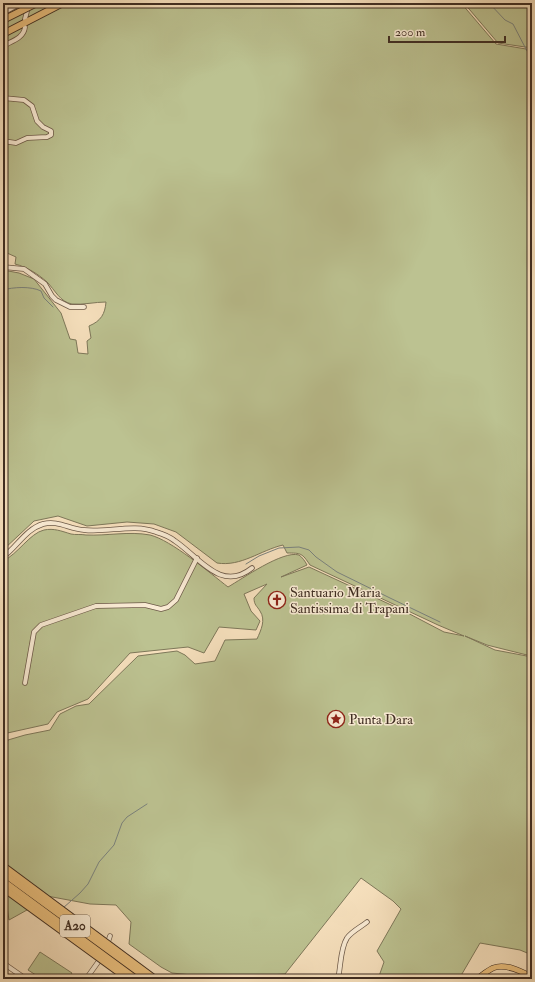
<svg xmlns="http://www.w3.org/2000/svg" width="535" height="982" viewBox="0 0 535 982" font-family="'IM FELL Double Pica',serif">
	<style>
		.green { fill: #bcc291; stroke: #7e785a }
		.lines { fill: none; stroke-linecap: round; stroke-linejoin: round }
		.stream { stroke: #7a827e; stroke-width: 1 }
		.minor-casing { stroke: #6d5a49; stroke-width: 5.5 }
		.major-casing { stroke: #3f2d22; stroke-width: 6 }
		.highway-casing { stroke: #3f2d22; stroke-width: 8 }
		.minor { stroke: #f9ebd4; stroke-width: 4 }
		.major { stroke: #ebc07e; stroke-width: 5 }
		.highway { stroke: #ebc07e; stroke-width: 6 }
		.highway-bridge-casing { stroke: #3f2d22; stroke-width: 8; stroke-linecap: butt }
		.highway-bridge { stroke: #ebc07e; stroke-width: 6 }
		.labels { text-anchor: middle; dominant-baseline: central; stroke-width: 3; stroke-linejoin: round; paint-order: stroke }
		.shield { fill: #f9ebd4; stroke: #776657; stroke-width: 1 }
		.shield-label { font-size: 13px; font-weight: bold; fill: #3f2d22 }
		.poi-label { font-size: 14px; fill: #3f2d22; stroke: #f9ebd4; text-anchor: start }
	</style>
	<rect width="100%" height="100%" fill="#f6e0bd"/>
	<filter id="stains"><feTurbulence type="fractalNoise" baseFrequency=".005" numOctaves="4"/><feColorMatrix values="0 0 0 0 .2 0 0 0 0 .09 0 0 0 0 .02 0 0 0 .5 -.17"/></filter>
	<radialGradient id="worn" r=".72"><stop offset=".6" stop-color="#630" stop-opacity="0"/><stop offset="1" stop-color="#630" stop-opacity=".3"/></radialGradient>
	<g class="green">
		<path d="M3,3H461L496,44L532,50V655H527L487,645L465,636L495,650L532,657V955L520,950L480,943L459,979H378L384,962L377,951L401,909L393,901L361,878L285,974L222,978L172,973L161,967L129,944L131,922L116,905L90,904L47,896L27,910L9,920L7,907L3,908V752L8,740L25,735L50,730L60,714L76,706L89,704L138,656L177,651L185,655L195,664L215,661L225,640L257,639C261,630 266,620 260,611C257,606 254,605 254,598L267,584L244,594L251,611L260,621L256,630L219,627L204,653L188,647L130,653L88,699L57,712L48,724L3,734V561C18,554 30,533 44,530C54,528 61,531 71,534C75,535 81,534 86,535C107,536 129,531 150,535C171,540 210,573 228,587C242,579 283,550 299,555C302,557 305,561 307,565L281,577L309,567L402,610L444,632L464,636L438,625L310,565C302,553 301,553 287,553L283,545C261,550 241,567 217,563L176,532L154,524L127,522L87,526L58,516L34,521L3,550V270L19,273L34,279L61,313L70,339L76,340L78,353L88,354L87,341L91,338L89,326C101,321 105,314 106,302C95,302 83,305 72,304C60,302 55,290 47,282C38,274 27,267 15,264L16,257L7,253L6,247L3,246Z"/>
		<path d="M464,3H532V48L498,43Z"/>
		<path d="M40,952L72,973L68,979H42L28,970Z"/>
	</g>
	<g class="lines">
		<g class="stream">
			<path d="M489,3L505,20L513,24L527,51L532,57"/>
			<path d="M3,290C13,287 31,286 41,291L44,298L53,307"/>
			<path d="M246,564L259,556L279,548L299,547L309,550L316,557L337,572L390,598L440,622"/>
			<path d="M63,908L80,893L88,884L99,862L114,845L122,823L127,817L147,804"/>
		</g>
		<defs>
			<g id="minor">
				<path d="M3,13L21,3"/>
				<path d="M25,19L29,3"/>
				<path d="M3,46C12,41 24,38 25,27"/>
				<path d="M3,98L24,100L32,106L37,121L43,127L51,131V135L47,137L27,138L16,143L3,141"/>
				<path d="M3,267L24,269L45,284L52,296L56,300L70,307H84"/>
				<path d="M3,557C17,547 26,529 43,524C58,520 69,529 84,530C107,533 134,523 156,532C163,534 170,537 175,541C199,557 221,593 252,568"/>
				<path d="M25,683L34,632L41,625L96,606L145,605L161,609L168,607L176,600L197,558"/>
				<path d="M107,945L110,936"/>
				<path d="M3,963L26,979"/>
				<path d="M86,979L101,958"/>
				<path d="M338,979C341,966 340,949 347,938C352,931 361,927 367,922"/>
			</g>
			<g id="major">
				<path d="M532,183V192"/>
				<path d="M477,979C482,975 487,971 493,968C505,963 521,971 532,977"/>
			</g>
			<path id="highway" d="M3,34L63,3"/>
		</defs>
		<use href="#minor" class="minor-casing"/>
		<use href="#major" class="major-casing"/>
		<use href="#highway" class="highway-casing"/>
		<use href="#minor" class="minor"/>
		<use href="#major" class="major"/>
		<use href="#highway" class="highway"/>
		<defs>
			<g id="highway-bridge">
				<path d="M3,20L37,3"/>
				<path d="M3,866L155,979"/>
				<path d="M3,873L148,979"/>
				<path d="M3,881L136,979"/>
				<path d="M3,888L128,979"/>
			</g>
		</defs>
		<use href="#highway-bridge" class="highway-bridge-casing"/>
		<use href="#highway-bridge" class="highway-bridge"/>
	</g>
	<defs>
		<symbol id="church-ring" viewBox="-11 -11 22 22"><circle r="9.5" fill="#f9ebd4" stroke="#8f2418" stroke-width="1.5"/><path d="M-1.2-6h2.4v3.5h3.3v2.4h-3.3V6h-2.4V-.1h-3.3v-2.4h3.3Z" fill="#8f2418"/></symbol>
		<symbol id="sight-ring" viewBox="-11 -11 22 22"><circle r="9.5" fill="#f9ebd4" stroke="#8f2418" stroke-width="1.5"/><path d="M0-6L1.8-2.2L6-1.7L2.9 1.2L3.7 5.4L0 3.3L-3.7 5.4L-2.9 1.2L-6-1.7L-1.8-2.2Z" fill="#8f2418"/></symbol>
	</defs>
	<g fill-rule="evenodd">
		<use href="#church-ring" x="267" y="590" width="20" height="20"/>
		<use href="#sight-ring" x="326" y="709" width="20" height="20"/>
	</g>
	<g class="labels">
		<rect class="shield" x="60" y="915" width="30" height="22" rx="3"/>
		<g class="shield-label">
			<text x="75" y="926">A20</text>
		</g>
		<g class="poi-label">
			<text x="290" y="592">Santuario Maria<tspan x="290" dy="16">Santissima di Trapani</tspan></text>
			<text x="349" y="719">Punta Dara</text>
		</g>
	</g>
	<rect width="535" height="982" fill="none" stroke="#f6e0bd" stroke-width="16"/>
	<rect x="4" y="4" width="527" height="974" fill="none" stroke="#3f2d22" stroke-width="2"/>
	<rect x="8" y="8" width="519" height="966" fill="none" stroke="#3f2d22"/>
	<path d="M389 36v6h116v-6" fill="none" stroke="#3f2d22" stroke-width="2"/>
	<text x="395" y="36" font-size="12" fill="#3f2d22" stroke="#f9ebd4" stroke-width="3" paint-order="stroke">200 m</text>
	<rect width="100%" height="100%" filter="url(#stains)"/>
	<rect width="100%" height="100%" fill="url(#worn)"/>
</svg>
